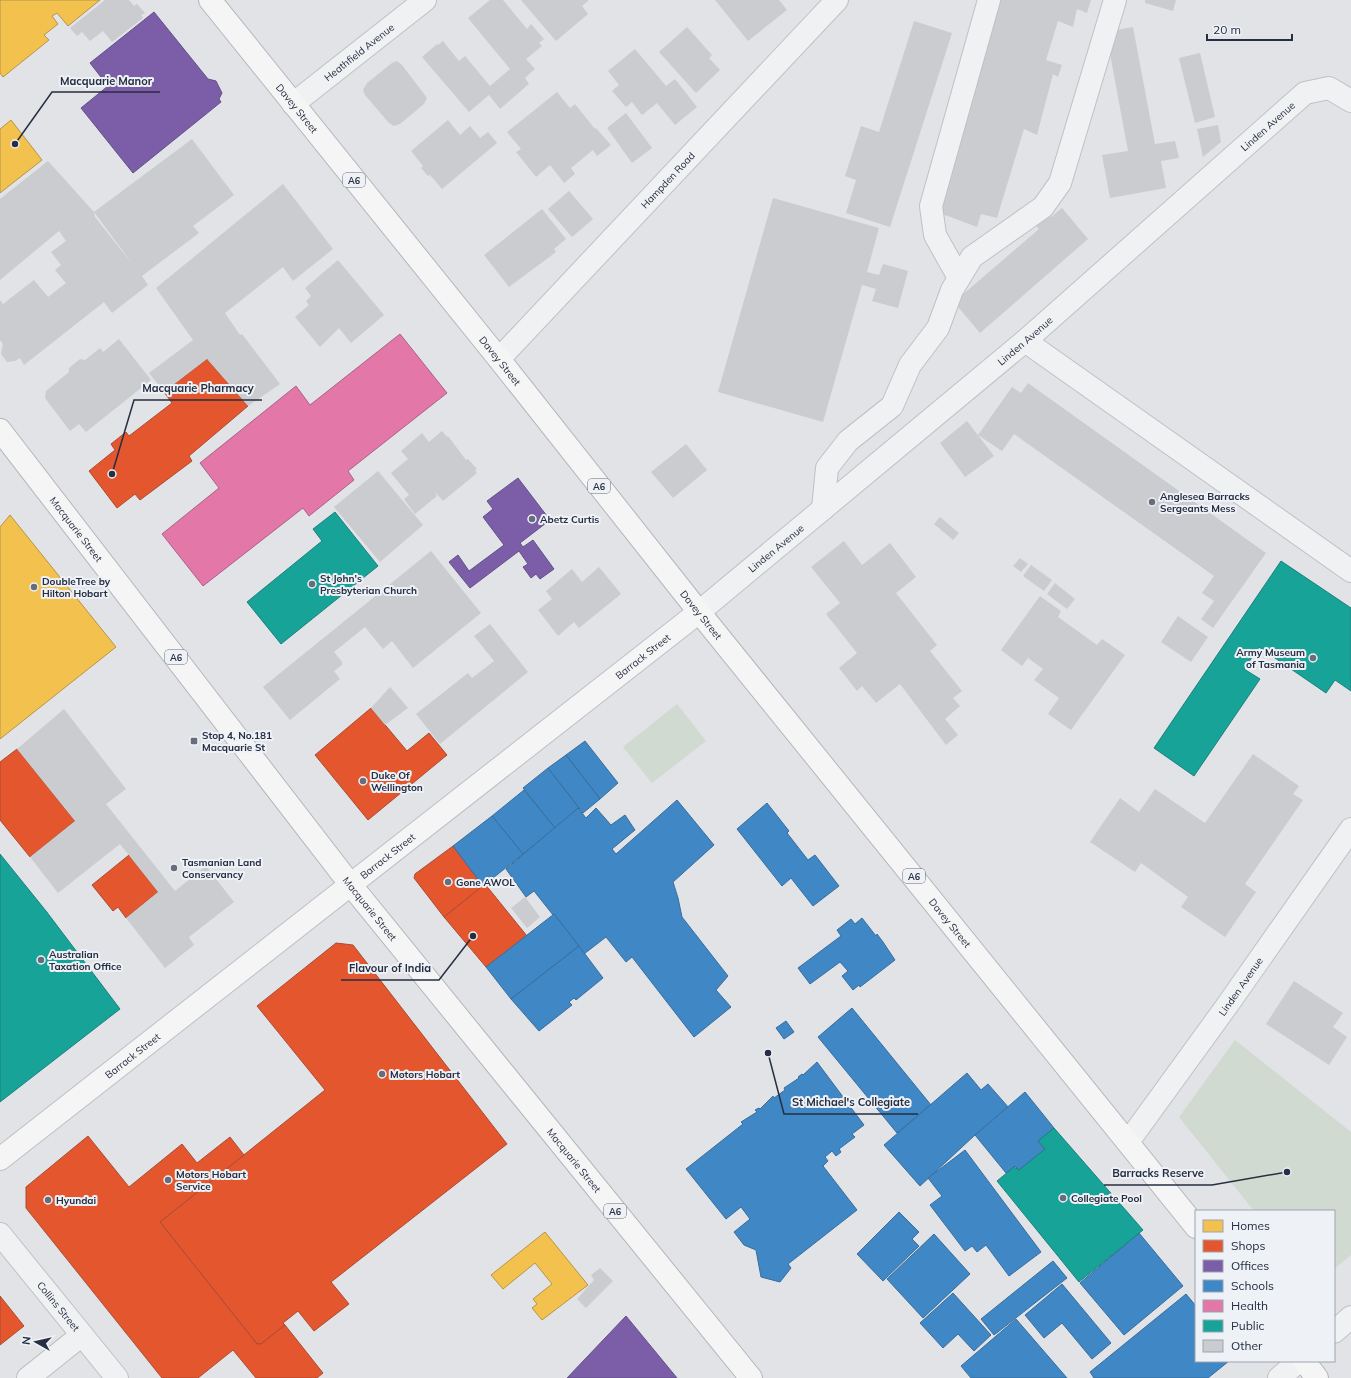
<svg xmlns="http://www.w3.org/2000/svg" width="1351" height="1378" viewBox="0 0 1351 1378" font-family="Mulish,sans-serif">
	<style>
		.green { fill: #d0dad1 }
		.homes { fill: #f2c14e; stroke: #b5954a }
		.shops { fill: #e4572e; stroke: #ab4b34 }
		.offices { fill: #7b5ea7; stroke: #625088 }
		.schools { fill: #3f88c5; stroke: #386d9d }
		.health { fill: #e377a8; stroke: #aa6189 }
		.public { fill: #17a398; stroke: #1c807e }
		.building { fill: #cbccd0 }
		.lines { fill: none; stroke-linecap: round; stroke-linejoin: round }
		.minor-casing { stroke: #bfc1c4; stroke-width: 24 }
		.major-casing { stroke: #bdc0c4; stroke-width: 24 }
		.highway-casing { stroke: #b3b6bb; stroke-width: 24 }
		.minor { stroke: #f0f1f3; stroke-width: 22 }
		.major { stroke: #f5f5f6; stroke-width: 22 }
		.highway { stroke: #f5f5f6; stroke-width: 22 }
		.poi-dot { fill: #676d7b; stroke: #eef1f6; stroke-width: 1.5 }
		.labels { text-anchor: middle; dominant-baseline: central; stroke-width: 4; stroke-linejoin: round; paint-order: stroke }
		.shield { fill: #eef1f6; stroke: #626877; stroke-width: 1 }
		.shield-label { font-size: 9px; font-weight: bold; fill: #262e41 }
		.street-label { font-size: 10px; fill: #262e41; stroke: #eef1f6 }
		.poi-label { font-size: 10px; font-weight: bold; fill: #262e41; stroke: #eef1f6; text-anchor: start }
		.leader { fill: none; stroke: #262e41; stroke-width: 1.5 }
		.callout-dot { fill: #262e41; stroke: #eef1f6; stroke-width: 1.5 }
		.callout-label { font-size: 11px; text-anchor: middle; font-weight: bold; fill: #262e41; stroke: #eef1f6; stroke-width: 4; stroke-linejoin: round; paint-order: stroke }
	</style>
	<rect width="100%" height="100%" fill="#e1e3e6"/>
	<g class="green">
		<path d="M677,704L706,741L652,783L623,747Z"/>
		<path d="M1235,1040L1351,1132V1255L1334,1269V1211H1254L1179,1117Z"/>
	</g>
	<g class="homes">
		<path d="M0,0H100L68,26L57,13L52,16L58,24L44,35L49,40L3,77L0,73Z"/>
		<path d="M11,120L42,160L0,193V129Z"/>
		<path d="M10,515L116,647L0,739V527Z"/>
		<path d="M545,1232L588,1285L542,1320L532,1308L537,1304L533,1299L552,1284L535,1263L503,1289L491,1275Z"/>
	</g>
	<g class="shops">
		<path d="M207,359L248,406L189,456L192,461L140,500L135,494L117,508L89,471L115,450L111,444L126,432L129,436L172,403L164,392Z"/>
		<path d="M371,708L407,751L429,733L447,755L368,820L315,755Z"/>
		<path d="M17,749L75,821L30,857L0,820V762Z"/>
		<path d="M453,846L483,886L444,917L414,878L415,874Z"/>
		<path d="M129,855L158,892L126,918L118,907L113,911L92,885Z"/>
		<path d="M485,884L527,936L486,967L444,917Z"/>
		<path d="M336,943L353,945L507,1144L331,1282L349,1304L314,1331L298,1311L283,1323L285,1325L261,1344H257L160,1222L325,1090L257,1006Z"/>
		<path d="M88,1136L129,1187L182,1144L197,1163L230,1137L244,1155L160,1222L257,1344H261L285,1325L323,1373L317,1378H256L233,1350L198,1378H162L26,1208V1187Z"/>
		<path d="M0,1296L24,1326L0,1345Z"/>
	</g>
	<g class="offices">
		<path d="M154,12L208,79L216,81L222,93L219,99L221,102L133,173L81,108L108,86L90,63Z"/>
		<path d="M518,478L550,520L520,543L523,547L533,540L554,569L540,579L536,574L531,578L523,567L528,564L519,551L470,588L449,562L458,555L469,571L504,545L483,517L493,509L487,501Z"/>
		<path d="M626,1316L677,1378H567Z"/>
	</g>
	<g class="schools">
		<path d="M585,741L618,783L600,799L566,755Z"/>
		<path d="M566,755L600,799L583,813L548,768Z"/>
		<path d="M548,768L579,808L555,828L523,788Z"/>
		<path d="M524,790L555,828L523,854L492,816Z"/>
		<path d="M677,800L714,845L673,882L678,898L682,917L728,976L716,990L731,1007L694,1037L632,957L626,962L606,937L584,954L534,891L526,897L506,869L578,808L586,818L596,808L611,825L625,815L635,830L612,849L616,854Z"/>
		<path d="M767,803L789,831L787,833L808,860L815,855L839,886L813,906L791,878L782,886L737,829Z"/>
		<path d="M492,816L523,854L483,886L453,846Z"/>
		<path d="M554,914L579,946L511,999L486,967Z"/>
		<path d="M862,918L876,936L877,934L883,942L895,960L860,987L859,985L853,990L842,976L848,971L840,962L810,984L798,968L841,936L837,930L851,919L855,924Z"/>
		<path d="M579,946L603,978L576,1000L574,998L569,1002L572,1005L539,1031L511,999Z"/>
		<path d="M852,1008L931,1105L897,1133L818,1037Z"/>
		<path d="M786,1021L794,1032L784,1039L776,1028Z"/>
		<path d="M817,1062L864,1125L852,1134L855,1137L839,1149L841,1152L836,1156L832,1151L825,1157L828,1161L823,1166L857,1210L788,1264L791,1268L780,1282L761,1277L756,1250L744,1245L734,1232L750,1219L741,1207L726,1219L686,1169L743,1124L741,1122L757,1112L755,1110L759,1108L760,1109L773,1096L774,1098L785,1090L784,1088L799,1078L798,1077L802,1074L803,1075Z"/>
		<path d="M967,1073L981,1090L988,1084L1009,1108L975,1135L920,1186L884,1145Z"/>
		<path d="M1025,1092L1054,1128L1038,1141L1045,1149L1019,1170L1015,1166L1006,1173L975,1135Z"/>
		<path d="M965,1150L1041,1252L1009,1276L986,1245L977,1252L972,1246L965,1251L930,1205L942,1196L928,1178Z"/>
		<path d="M899,1212L919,1232L912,1239L919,1246L883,1281L857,1254Z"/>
		<path d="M1139,1233L1183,1286L1124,1335L1080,1283Z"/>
		<path d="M934,1234L970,1274L923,1318L887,1279Z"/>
		<path d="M1053,1261L1067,1278L994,1335L981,1319Z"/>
		<path d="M1062,1284L1111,1343L1092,1359L1062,1323L1044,1338L1025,1315Z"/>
		<path d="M953,1293L991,1335L974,1351L958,1334L943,1348L920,1323Z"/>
		<path d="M1186,1294L1196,1306V1361H1229L1208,1378H1094L1090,1372Z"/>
		<path d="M1016,1319L1067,1378H971L961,1366Z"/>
	</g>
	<path class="health" d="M400,334L447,393L348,471L354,480L309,516L303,508L203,586L162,534L219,488L200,463L296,386L310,405Z"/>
	<g class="public">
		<path d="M335,512L378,566L281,644L247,602L322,541L313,529Z"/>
		<path d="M1281,561L1351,608V691L1335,680L1326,693L1259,647L1244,669L1260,679L1194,776L1154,748Z"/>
		<path d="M0,854L46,911L120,1009L0,1102Z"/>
		<path d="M1054,1128L1143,1230L1079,1282L997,1181L1014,1167L1019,1170L1045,1149L1038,1141Z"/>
	</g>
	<g class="building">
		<path d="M105,0H129L134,6L137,4L145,13L141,15L143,18L112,42L103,31L90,41L82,32L77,36L70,28Z"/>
		<path d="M490,0H503L527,29L531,24L544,39L539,43L542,46L526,59L535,69L525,78L529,84L500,109L489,95L469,112L422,57L437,44L438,45L443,41L459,61L465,56L490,86L510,69L468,18Z"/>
		<path d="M521,0H589L582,6L588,14L556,41Z"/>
		<path d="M715,0H779L787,10L748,41Z"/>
		<path d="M1001,0H1091L1087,13L1077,9L1073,27L1058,21L1046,60L1062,65L1058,77L1053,74L1037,135L1024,129L997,218L981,214L977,227L937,212Z"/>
		<path d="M1145,0H1176L1173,11L1145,3Z"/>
		<path d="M914,21L952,33L890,227L846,213L856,180L845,176L861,126L879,132Z"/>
		<path d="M687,27L712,55L709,58L720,70L696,93L659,52Z"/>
		<path d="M1133,27L1155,144L1175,141L1179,158L1161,161L1166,188L1110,198L1102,155L1128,151L1106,32Z"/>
		<path d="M635,49L666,86L675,79L697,107L675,125L657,103L642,115L632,102L626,107L612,91L619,85L608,71Z"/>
		<path d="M1200,53L1215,117L1195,123L1179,58Z"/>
		<path d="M397,61L402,65L427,98L424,104L400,124L394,126L389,123L365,95L363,90L367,83L392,63Z"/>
		<path d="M557,92L570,108L575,104L595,129L596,128L611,145L597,156L593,150L571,168L575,174L564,183L550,165L536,177L516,152L521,149L507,132Z"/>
		<path d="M626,113L652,148L632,163L607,128Z"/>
		<path d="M448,120L460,135L470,126L480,138L488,132L497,143L442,189L430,175L428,176L421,168L423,166L411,151Z"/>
		<path d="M1218,125L1221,142L1203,157L1197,129Z"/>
		<path d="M192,139L234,195L193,226L199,233L142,276L148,285L112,313L104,302L24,365L20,358L15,361L7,362L1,354L3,344L0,340V300L3,304L34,280L48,297L66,283L55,270L61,265L51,252L66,241L59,231L0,280V199L48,161L94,212L95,217L134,266L94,212Z"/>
		<path d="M283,184L333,249L293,281L283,267L225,313L240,335L242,334L280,384L248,406L207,359L164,392L149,373L193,340L156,288Z"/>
		<path d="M569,191L593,219L572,237L548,209Z"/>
		<path d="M773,198L879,228L867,272L879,275L883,264L908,271L898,308L872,301L876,289L862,285L823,422L718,392Z"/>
		<path d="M1062,208L1088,239L980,333L954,302L1039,229L1033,223L1047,211L1051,217Z"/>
		<path d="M542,209L566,239L554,249L556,252L509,287L484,255Z"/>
		<path d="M338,260L384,315L351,343L339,328L320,347L295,317L309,305L306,301L311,296L305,288Z"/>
		<path d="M119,339L151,380L86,432L79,424L70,431L45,398L46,391L69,372V368L80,359L85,360L100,348L103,352Z"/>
		<path d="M1028,383L1266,553L1213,628L1201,619L1214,601L1202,593L1214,576L1014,434L1002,451L978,435L1012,387L1021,393Z"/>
		<path d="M967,421L994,456L965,477L940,443Z"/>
		<path d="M442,431L447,437L448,436L466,460L468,459L477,469L475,470L477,473L443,501L434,491L437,496L415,514L404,499L409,495L391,473L408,459L401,451L422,433L429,442Z"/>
		<path d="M686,444L707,470L673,498L651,472Z"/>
		<path d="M378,471L423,525L380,562L334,507Z"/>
		<path d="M940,517L959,533L953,540L934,524Z"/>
		<path d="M844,541L862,565L890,543L916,577L896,593L937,645L930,651L962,691L953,698L960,706L945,719L958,735L946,745L900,684L876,703L862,686L857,691L839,668L857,653L826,614L840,603L811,567Z"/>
		<path d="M431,551L481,613L413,668L392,641L383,649L365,627L334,652L342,662V665L334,671L340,679L290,720L263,687Z"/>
		<path d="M1020,558L1028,564L1021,572L1013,566Z"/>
		<path d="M1031,565L1052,580L1044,591L1023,576Z"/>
		<path d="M599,567L621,594L579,628L574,622L558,636L538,610L552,599L546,591L572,569L582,582Z"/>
		<path d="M1055,583L1075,599L1067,609L1047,594Z"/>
		<path d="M1040,596L1061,611L1058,617L1097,645L1102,639L1125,655L1071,730L1048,714L1059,698L1034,680L1043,669L1028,658L1022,666L1001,650Z"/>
		<path d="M1178,616L1208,637L1191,662L1161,642Z"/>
		<path d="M490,624L528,672L440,744L416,714L468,673L472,678L494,661L474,636Z"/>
		<path d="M390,687L408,708L385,725L371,708Z"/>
		<path d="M64,709L126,789L106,804L175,891L206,866L234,902L189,937L194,945L165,968L126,918L158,892L120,844L58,893L30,857L75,821L17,749Z"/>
		<path d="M1253,754L1299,786L1293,794L1303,800L1245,884L1256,892L1225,937L1181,907L1188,897L1141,863L1135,872L1090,842L1120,798L1139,812L1155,789L1205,823Z"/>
		<path d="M525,897L540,917L527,928L511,908Z"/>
		<path d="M1294,981L1343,1013L1333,1027L1347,1037L1329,1065L1266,1024Z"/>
		<path d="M600,1268L613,1281L586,1308L577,1299L594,1280L591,1275Z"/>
	</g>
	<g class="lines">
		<defs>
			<g id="minor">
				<path id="s1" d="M293,104L425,0"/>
				<path d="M959,278L935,235L931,206L989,0"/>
				<path d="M1025,341L1351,571"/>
				<path id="s2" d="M499,359L837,0"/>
				<path d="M823,509L827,468L848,441L892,406L910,365L938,328L952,290L972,257L1043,207L1060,183L1115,0"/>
				<path id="s3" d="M699,612L1025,341L1305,93L1329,88L1351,101"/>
				<path id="s4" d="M1128,1142L1226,1007L1351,829"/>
				<path id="s5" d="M0,1234L117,1378"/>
				<path d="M1334,1332L1351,1317"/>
				<path d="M28,1378L82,1335"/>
				<path d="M1279,1378L1299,1361"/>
			</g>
			<g id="major">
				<path id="s6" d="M0,1159L699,612"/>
			</g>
			<g id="highway">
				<path id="s7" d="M210,0L499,359L699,612L1196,1227"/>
				<path id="s8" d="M0,430L350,884L751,1378"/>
				<path d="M1304,1361L1317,1378"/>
			</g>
		</defs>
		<use href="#minor" class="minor-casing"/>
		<use href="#major" class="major-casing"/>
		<use href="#highway" class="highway-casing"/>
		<use href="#minor" class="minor"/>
		<use href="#major" class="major"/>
		<use href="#highway" class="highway"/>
	</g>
	<g class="poi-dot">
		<circle cx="1152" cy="502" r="4"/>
		<circle cx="532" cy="519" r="4"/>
		<circle cx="312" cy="584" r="4"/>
		<circle cx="34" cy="587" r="4"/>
		<circle cx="1313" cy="658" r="4"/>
		<rect x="190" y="737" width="8" height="8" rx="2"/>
		<circle cx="363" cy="781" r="4"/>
		<circle cx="174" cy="868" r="4"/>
		<circle cx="448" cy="882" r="4"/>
		<circle cx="41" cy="960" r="4"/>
		<circle cx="382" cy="1074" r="4"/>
		<circle cx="168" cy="1180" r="4"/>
		<circle cx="1063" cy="1198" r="4"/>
		<circle cx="48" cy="1200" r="4"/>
	</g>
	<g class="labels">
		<g class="shield">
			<rect x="343" y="173" width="22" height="14" rx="3"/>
			<rect x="588" y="479" width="22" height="14" rx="3"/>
			<rect x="165" y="650" width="22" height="14" rx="3"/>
			<rect x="903" y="869" width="22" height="14" rx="3"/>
			<rect x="604" y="1204" width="22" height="14" rx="3"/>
		</g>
		<g class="shield-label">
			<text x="354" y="180">A6</text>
			<text x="599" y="486">A6</text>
			<text x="176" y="657">A6</text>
			<text x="914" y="876">A6</text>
			<text x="615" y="1211">A6</text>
		</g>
		<g class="street-label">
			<text stroke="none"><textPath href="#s1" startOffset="84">Heathfield Avenue</textPath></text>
			<text stroke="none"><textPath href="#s7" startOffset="139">Davey Street</textPath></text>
			<text stroke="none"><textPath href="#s3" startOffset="748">Linden Avenue</textPath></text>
			<text stroke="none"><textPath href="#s2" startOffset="246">Hampden Road</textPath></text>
			<text stroke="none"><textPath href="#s3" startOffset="424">Linden Avenue</textPath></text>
			<text stroke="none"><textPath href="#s7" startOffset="463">Davey Street</textPath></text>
			<text stroke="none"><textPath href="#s8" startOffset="125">Macquarie Street</textPath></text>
			<text stroke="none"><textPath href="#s3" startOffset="100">Linden Avenue</textPath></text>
			<text stroke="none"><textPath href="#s7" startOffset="787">Davey Street</textPath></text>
			<text stroke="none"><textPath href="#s6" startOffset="816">Barrack Street</textPath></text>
			<text stroke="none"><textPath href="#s6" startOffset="492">Barrack Street</textPath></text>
			<text stroke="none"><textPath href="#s8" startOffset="605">Macquarie Street</textPath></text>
			<text stroke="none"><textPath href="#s7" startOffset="1183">Davey Street</textPath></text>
			<text stroke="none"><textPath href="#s4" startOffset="192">Linden Avenue</textPath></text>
			<text stroke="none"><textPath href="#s6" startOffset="168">Barrack Street</textPath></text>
			<text stroke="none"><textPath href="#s8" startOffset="929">Macquarie Street</textPath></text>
			<text stroke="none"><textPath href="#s5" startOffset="93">Collins Street</textPath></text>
		</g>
		<g class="poi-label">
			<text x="1160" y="496">Anglesea Barracks<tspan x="1160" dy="12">Sergeants Mess</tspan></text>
			<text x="540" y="519">Abetz Curtis</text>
			<text x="320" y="578">St John's<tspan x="320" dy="12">Presbyterian Church</tspan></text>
			<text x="42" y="581">DoubleTree by<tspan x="42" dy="12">Hilton Hobart</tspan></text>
			<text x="1305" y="652" text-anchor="end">Army Museum<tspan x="1305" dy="12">of Tasmania</tspan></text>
			<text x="202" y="735">Stop 4, No.181<tspan x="202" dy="12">Macquarie St</tspan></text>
			<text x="371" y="775">Duke Of<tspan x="371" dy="12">Wellington</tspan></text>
			<text x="182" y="862">Tasmanian Land<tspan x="182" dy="12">Conservancy</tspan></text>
			<text x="456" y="882">Gone AWOL</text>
			<text x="49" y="954">Australian<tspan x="49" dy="12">Taxation Office</tspan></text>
			<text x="390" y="1074">Motors Hobart</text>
			<text x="176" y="1174">Motors Hobart<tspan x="176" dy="12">Service</tspan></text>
			<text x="1071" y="1198">Collegiate Pool</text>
			<text x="56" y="1200">Hyundai</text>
		</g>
	</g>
	<path class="leader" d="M15 144L52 92H160M112 474L134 400H262M473 936L439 980H341M768 1053L784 1114H918M1287 1172L1212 1185H1104"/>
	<g class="callout-dot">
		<circle cx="15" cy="144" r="4"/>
		<circle cx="112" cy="474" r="4"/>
		<circle cx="473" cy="936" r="4"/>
		<circle cx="768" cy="1053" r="4"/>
		<circle cx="1287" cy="1172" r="4"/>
	</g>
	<g class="callout-label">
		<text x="106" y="85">Macquarie Manor</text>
		<text x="198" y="392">Macquarie Pharmacy</text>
		<text x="390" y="972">Flavour of India</text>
		<text x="851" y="1106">St Michael's Collegiate</text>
		<text x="1158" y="1177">Barracks Reserve</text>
	</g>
	<rect x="1195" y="1210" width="140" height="152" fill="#eef1f6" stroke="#9ea3ae"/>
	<rect x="1203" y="1220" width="20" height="12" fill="#f2c14e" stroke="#9ea3ae"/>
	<text x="1231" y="1230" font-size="12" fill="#262e41">Homes</text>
	<rect x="1203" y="1240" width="20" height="12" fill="#e4572e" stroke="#9ea3ae"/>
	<text x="1231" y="1250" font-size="12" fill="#262e41">Shops</text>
	<rect x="1203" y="1260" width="20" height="12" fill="#7b5ea7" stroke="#9ea3ae"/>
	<text x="1231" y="1270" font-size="12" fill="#262e41">Offices</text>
	<rect x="1203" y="1280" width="20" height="12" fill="#3f88c5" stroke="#9ea3ae"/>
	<text x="1231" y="1290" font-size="12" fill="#262e41">Schools</text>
	<rect x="1203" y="1300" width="20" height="12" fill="#e377a8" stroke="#9ea3ae"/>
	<text x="1231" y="1310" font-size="12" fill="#262e41">Health</text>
	<rect x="1203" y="1320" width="20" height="12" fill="#17a398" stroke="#9ea3ae"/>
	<text x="1231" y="1330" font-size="12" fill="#262e41">Public</text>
	<rect x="1203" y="1340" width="20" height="12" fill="#cbccd0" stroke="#9ea3ae"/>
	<text x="1231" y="1350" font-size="12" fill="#262e41">Other</text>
	<g transform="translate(36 1342) rotate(278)" stroke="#eef1f6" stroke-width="3" paint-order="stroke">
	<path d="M0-3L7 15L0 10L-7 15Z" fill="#262e41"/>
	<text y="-6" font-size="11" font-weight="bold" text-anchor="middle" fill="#262e41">N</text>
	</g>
	<path d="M1207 34v6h85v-6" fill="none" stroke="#262e41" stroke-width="2"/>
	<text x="1213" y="34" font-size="12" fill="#262e41" stroke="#eef1f6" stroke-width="3" paint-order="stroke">20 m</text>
</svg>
